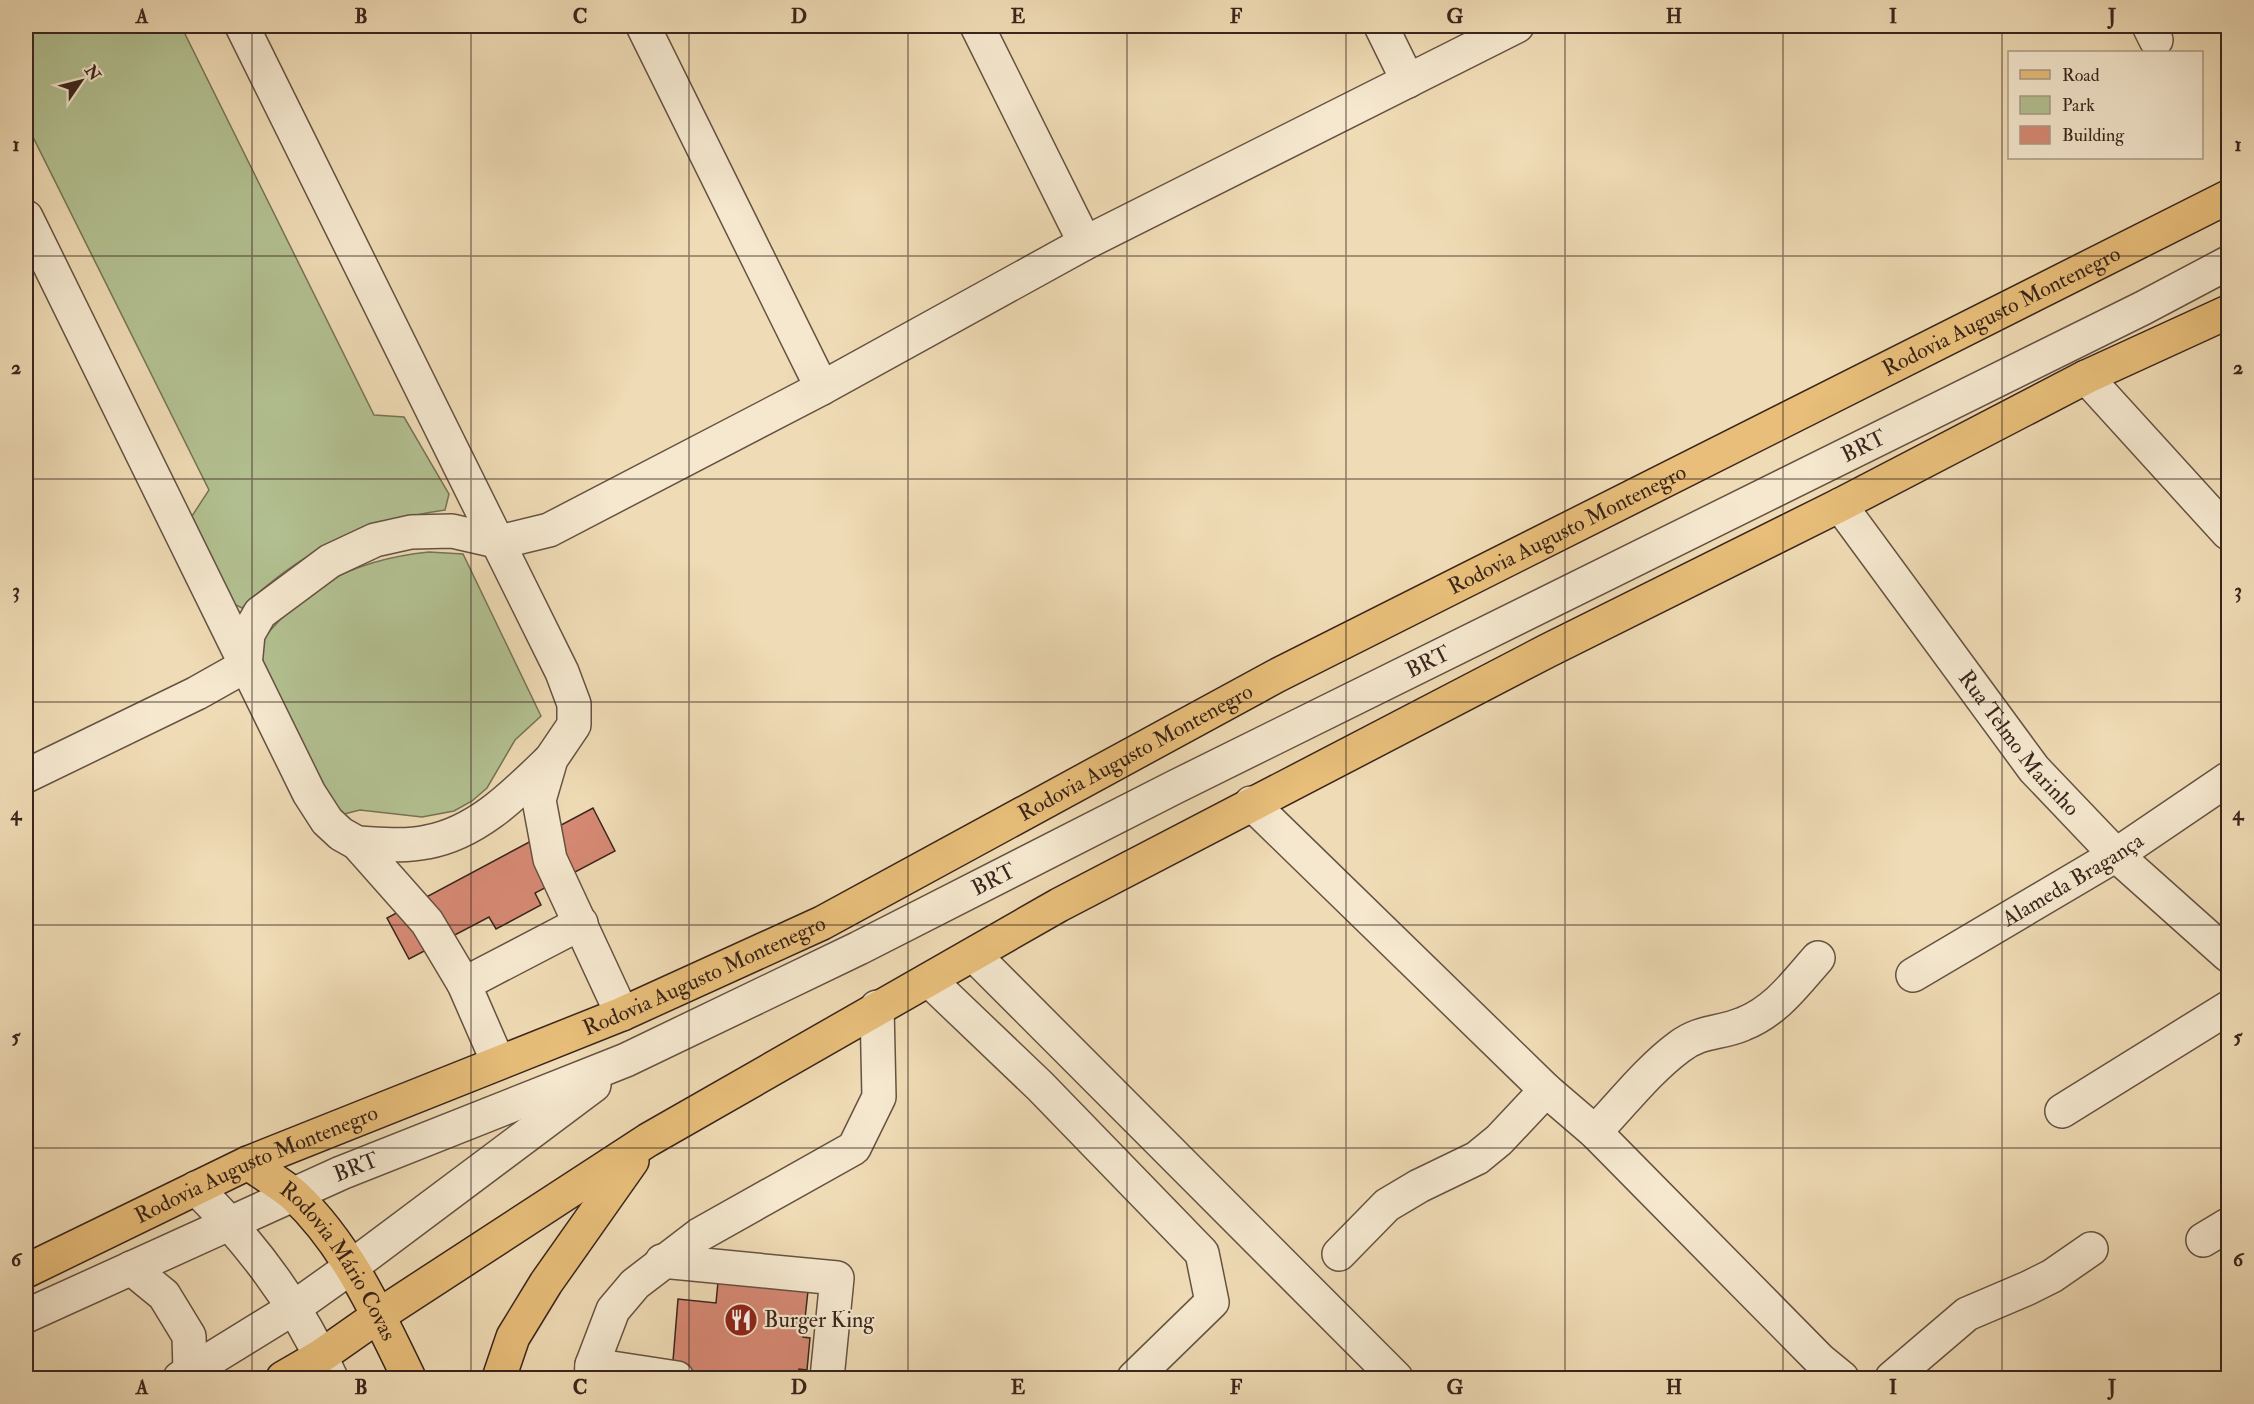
<svg xmlns="http://www.w3.org/2000/svg" width="2254" height="1404" viewBox="0 0 2254 1404" font-family="'IM FELL Double Pica',serif">
	<style>
		.green { fill: #b3c192; stroke: #767357; stroke-width: 1.5 }
		.building { fill: #d68974; stroke: #39251c; stroke-width: 1.5 }
		.lines { fill: none; stroke-linecap: round; stroke-linejoin: round }
		.minor-casing { stroke: #665242; stroke-width: 36 }
		.major-casing { stroke: #39251c; stroke-width: 36 }
		.minor { stroke: #f5e8cf; stroke-width: 33 }
		.major { stroke: #e8be7a; stroke-width: 33 }
		.grid { fill: none; stroke: #39251c; stroke-width: 1.5; stroke-opacity: 0.55 }
		.labels { text-anchor: middle; dominant-baseline: central; stroke-width: 4.5; stroke-linejoin: round; paint-order: stroke }
		.street-label { font-size: 22px; fill: #39251c; stroke: #f5e8cf }
		.poi-label { font-size: 22px; fill: #39251c; stroke: #f5e8cf; text-anchor: start }
		.neatline { fill: none; stroke: #39251c; stroke-width: 2 }
		.grid-label { font-size: 20px; text-anchor: middle; font-weight: bold; fill: #39251c }
	</style>
	<rect width="100%" height="100%" fill="#efdbb5"/>
	<filter id="stains"><feTurbulence type="fractalNoise" baseFrequency=".00333" numOctaves="4"/><feColorMatrix values="0 0 0 0 .2 0 0 0 0 .09 0 0 0 0 .02 0 0 0 .5 -.17"/></filter>
	<radialGradient id="worn" r=".72"><stop offset=".6" stop-color="#630" stop-opacity="0"/><stop offset="1" stop-color="#630" stop-opacity=".3"/></radialGradient>
	<g class="green">
		<path d="M26,26H181L374,415L404,417L449,494L445,510C362,522 303,549 242,608L234,604L192,516L209,490L26,123Z"/>
		<path d="M429,552L463,554L541,716L515,740L487,788L472,801L454,811L422,817L360,810L328,818L250,657C296,590 349,560 429,552Z"/>
	</g>
	<g class="building">
		<path d="M593,808L615,851L535,893L541,905L496,929L489,917L409,959L387,918Z"/>
		<path d="M718,1282L808,1291L803,1337L810,1338L807,1370L799,1369L798,1378H726L672,1373L678,1299L716,1303Z"/>
	</g>
	<g class="lines">
		<defs>
			<g id="minor">
				<path d="M242,26L562,672L574,704V725L551,759L539,800L550,859L622,1014"/>
				<path d="M643,26L822,388"/>
				<path d="M977,26L1085,243"/>
				<path d="M1381,26L1408,81"/>
				<path d="M2149,26L2156,40"/>
				<path d="M26,217L309,793L327,821L341,834L357,843L427,922L464,984L498,1062"/>
				<path d="M2086,377L2228,533"/>
				<path id="s1" d="M1840,505L2034,769L2116,855L2228,955"/>
				<path d="M245,666L248,634L260,613L330,561L375,540L411,532L452,531L500,542L549,530L822,388L1085,243L1517,26"/>
				<path d="M26,776L197,693L245,666"/>
				<path d="M1251,803L1546,1090L1595,1132L1820,1360L1842,1378"/>
				<path d="M357,843C379,844 404,847 427,842C477,833 515,794 550,760"/>
				<path d="M974,955L1396,1378"/>
				<path id="s2" d="M1913,975L2116,855L2228,779"/>
				<path d="M930,981L1040,1086L1202,1253L1212,1302L1134,1378"/>
				<path d="M464,984L581,923"/>
				<path d="M2062,1111L2228,1008"/>
				<path d="M1595,1132C1622,1104 1648,1070 1679,1047C1701,1030 1720,1034 1743,1024C1776,1011 1795,984 1818,958"/>
				<path d="M196,1188C251,1243 300,1308 331,1378"/>
				<path d="M2203,1240L2228,1225"/>
				<path d="M1339,1254L1387,1205L1419,1186L1477,1158L1499,1140L1546,1090"/>
				<path d="M662,1261L837,1278L827,1378"/>
				<path d="M131,1268L164,1295L189,1336L190,1372"/>
				<path id="s3" d="M26,1316L341,1173L626,1060L859,948L1175,787L2143,308L2228,263"/>
				<path d="M592,1365L677,1378"/>
				<path d="M180,1378L292,1309L351,1267L594,1085"/>
				<path d="M591,1378L592,1365L613,1310L635,1284L699,1235L854,1148L879,1097L877,1007"/>
				<path d="M1892,1378L1967,1314L2028,1288L2052,1276L2091,1249"/>
			</g>
			<g id="major">
				<path id="s4" d="M248,1163C263,1174 280,1183 294,1195C347,1245 378,1314 409,1378"/>
				<path id="s5" d="M26,1271L248,1163L622,1014L822,923L1276,676L2228,197"/>
				<path d="M283,1378L321,1356L378,1316L648,1140L1059,905L1547,651L1840,505L2086,377L2228,312"/>
				<path d="M499,1378L513,1337L546,1283L632,1161"/>
			</g>
		</defs>
		<use href="#minor" class="minor-casing"/>
		<use href="#major" class="major-casing"/>
		<use href="#minor" class="minor"/>
		<use href="#major" class="major"/>
	</g>
	<path class="grid" d="M252,26V1378M471,26V1378M689,26V1378M908,26V1378M1127,26V1378M1346,26V1378M1565,26V1378M1783,26V1378M2002,26V1378M26,256H2228M26,479H2228M26,702H2228M26,925H2228M26,1148H2228"/>
	<defs>
		<symbol id="restaurant-disc" viewBox="-11 -11 22 22"><circle r="9.5" fill="#8f2418" stroke="#f5e8cf"/><path d="M-5-6h1v4h1v-4h1v4h1v-4h1v5L-1.5 .5V6h-2V.5L-5-1ZM5-6V6H3V1.5H1.5Q1.5-4 5-6Z" fill="#fff"/></symbol>
	</defs>
	<g fill-rule="evenodd">
		<use href="#restaurant-disc" x="722" y="1301" width="38" height="38"/>
	</g>
	<g class="labels">
		<g class="street-label">
			<text stroke="none"><textPath href="#s5" startOffset="2198">Rodovia Augusto Montenegro</textPath></text>
			<text stroke="none"><textPath href="#s3" startOffset="2034">BRT</textPath></text>
			<text stroke="none"><textPath href="#s5" startOffset="1712">Rodovia Augusto Montenegro</textPath></text>
			<text stroke="none"><textPath href="#s3" startOffset="1548">BRT</textPath></text>
			<text stroke="none"><textPath href="#s1" startOffset="298">Rua Telmo Marinho</textPath></text>
			<text stroke="none"><textPath href="#s5" startOffset="1226">Rodovia Augusto Montenegro</textPath></text>
			<text stroke="none"><textPath href="#s2" startOffset="186">Alameda Bragança</textPath></text>
			<text stroke="none"><textPath href="#s3" startOffset="1062">BRT</textPath></text>
			<text stroke="none"><textPath href="#s5" startOffset="740">Rodovia Augusto Montenegro</textPath></text>
			<text stroke="none"><textPath href="#s5" startOffset="254">Rodovia Augusto Montenegro</textPath></text>
			<text stroke="none"><textPath href="#s3" startOffset="362">BRT</textPath></text>
			<text stroke="none"><textPath href="#s4" startOffset="136">Rodovia Mário Covas</textPath></text>
		</g>
		<g class="poi-label">
			<text x="764" y="1320">Burger King</text>
		</g>
	</g>
	<rect width="2254" height="1404" fill="none" stroke="#efdbb5" stroke-width="66"/>
	<rect x="2008" y="51" width="195" height="108" fill="#f5e8cf" stroke="#aa9a87" stroke-width="1.5"/>
	<rect x="2020" y="70" width="30" height="9" fill="#e8be7a" stroke="#aa9a87" stroke-width="1.5"/>
	<text x="2062" y="81" font-size="18" fill="#39251c">Road</text>
	<rect x="2020" y="96" width="30" height="18" fill="#b3c192" stroke="#aa9a87" stroke-width="1.5"/>
	<text x="2062" y="111" font-size="18" fill="#39251c">Park</text>
	<rect x="2020" y="126" width="30" height="18" fill="#d68974" stroke="#aa9a87" stroke-width="1.5"/>
	<text x="2062" y="141" font-size="18" fill="#39251c">Building</text>
	<g transform="translate(81 81) rotate(55)" stroke="#f5e8cf" stroke-width="4.5" paint-order="stroke">
	<path d="M0-4.5L10 22L0 15L-10 22Z" fill="#39251c"/>
	<text y="-9" font-size="16" font-weight="bold" text-anchor="middle" fill="#39251c">N</text>
	</g>
	<rect x="33" y="33" width="2188" height="1338" class="neatline"/>
	<g class="grid-label">
		<text x="142" y="23">A</text>
		<text x="361" y="23">B</text>
		<text x="580" y="23">C</text>
		<text x="799" y="23">D</text>
		<text x="1018" y="23">E</text>
		<text x="1236" y="23">F</text>
		<text x="1455" y="23">G</text>
		<text x="1674" y="23">H</text>
		<text x="1893" y="23">I</text>
		<text x="2112" y="23">J</text>
		<text x="16" y="151">1</text>
		<text x="2238" y="151">1</text>
		<text x="16" y="374">2</text>
		<text x="2238" y="374">2</text>
		<text x="16" y="597">3</text>
		<text x="2238" y="597">3</text>
		<text x="16" y="820">4</text>
		<text x="2238" y="820">4</text>
		<text x="16" y="1043">5</text>
		<text x="2238" y="1043">5</text>
		<text x="16" y="1266">6</text>
		<text x="2238" y="1266">6</text>
		<text x="142" y="1394">A</text>
		<text x="361" y="1394">B</text>
		<text x="580" y="1394">C</text>
		<text x="799" y="1394">D</text>
		<text x="1018" y="1394">E</text>
		<text x="1236" y="1394">F</text>
		<text x="1455" y="1394">G</text>
		<text x="1674" y="1394">H</text>
		<text x="1893" y="1394">I</text>
		<text x="2112" y="1394">J</text>
	</g>
	<rect width="100%" height="100%" filter="url(#stains)"/>
	<rect width="100%" height="100%" fill="url(#worn)"/>
</svg>
